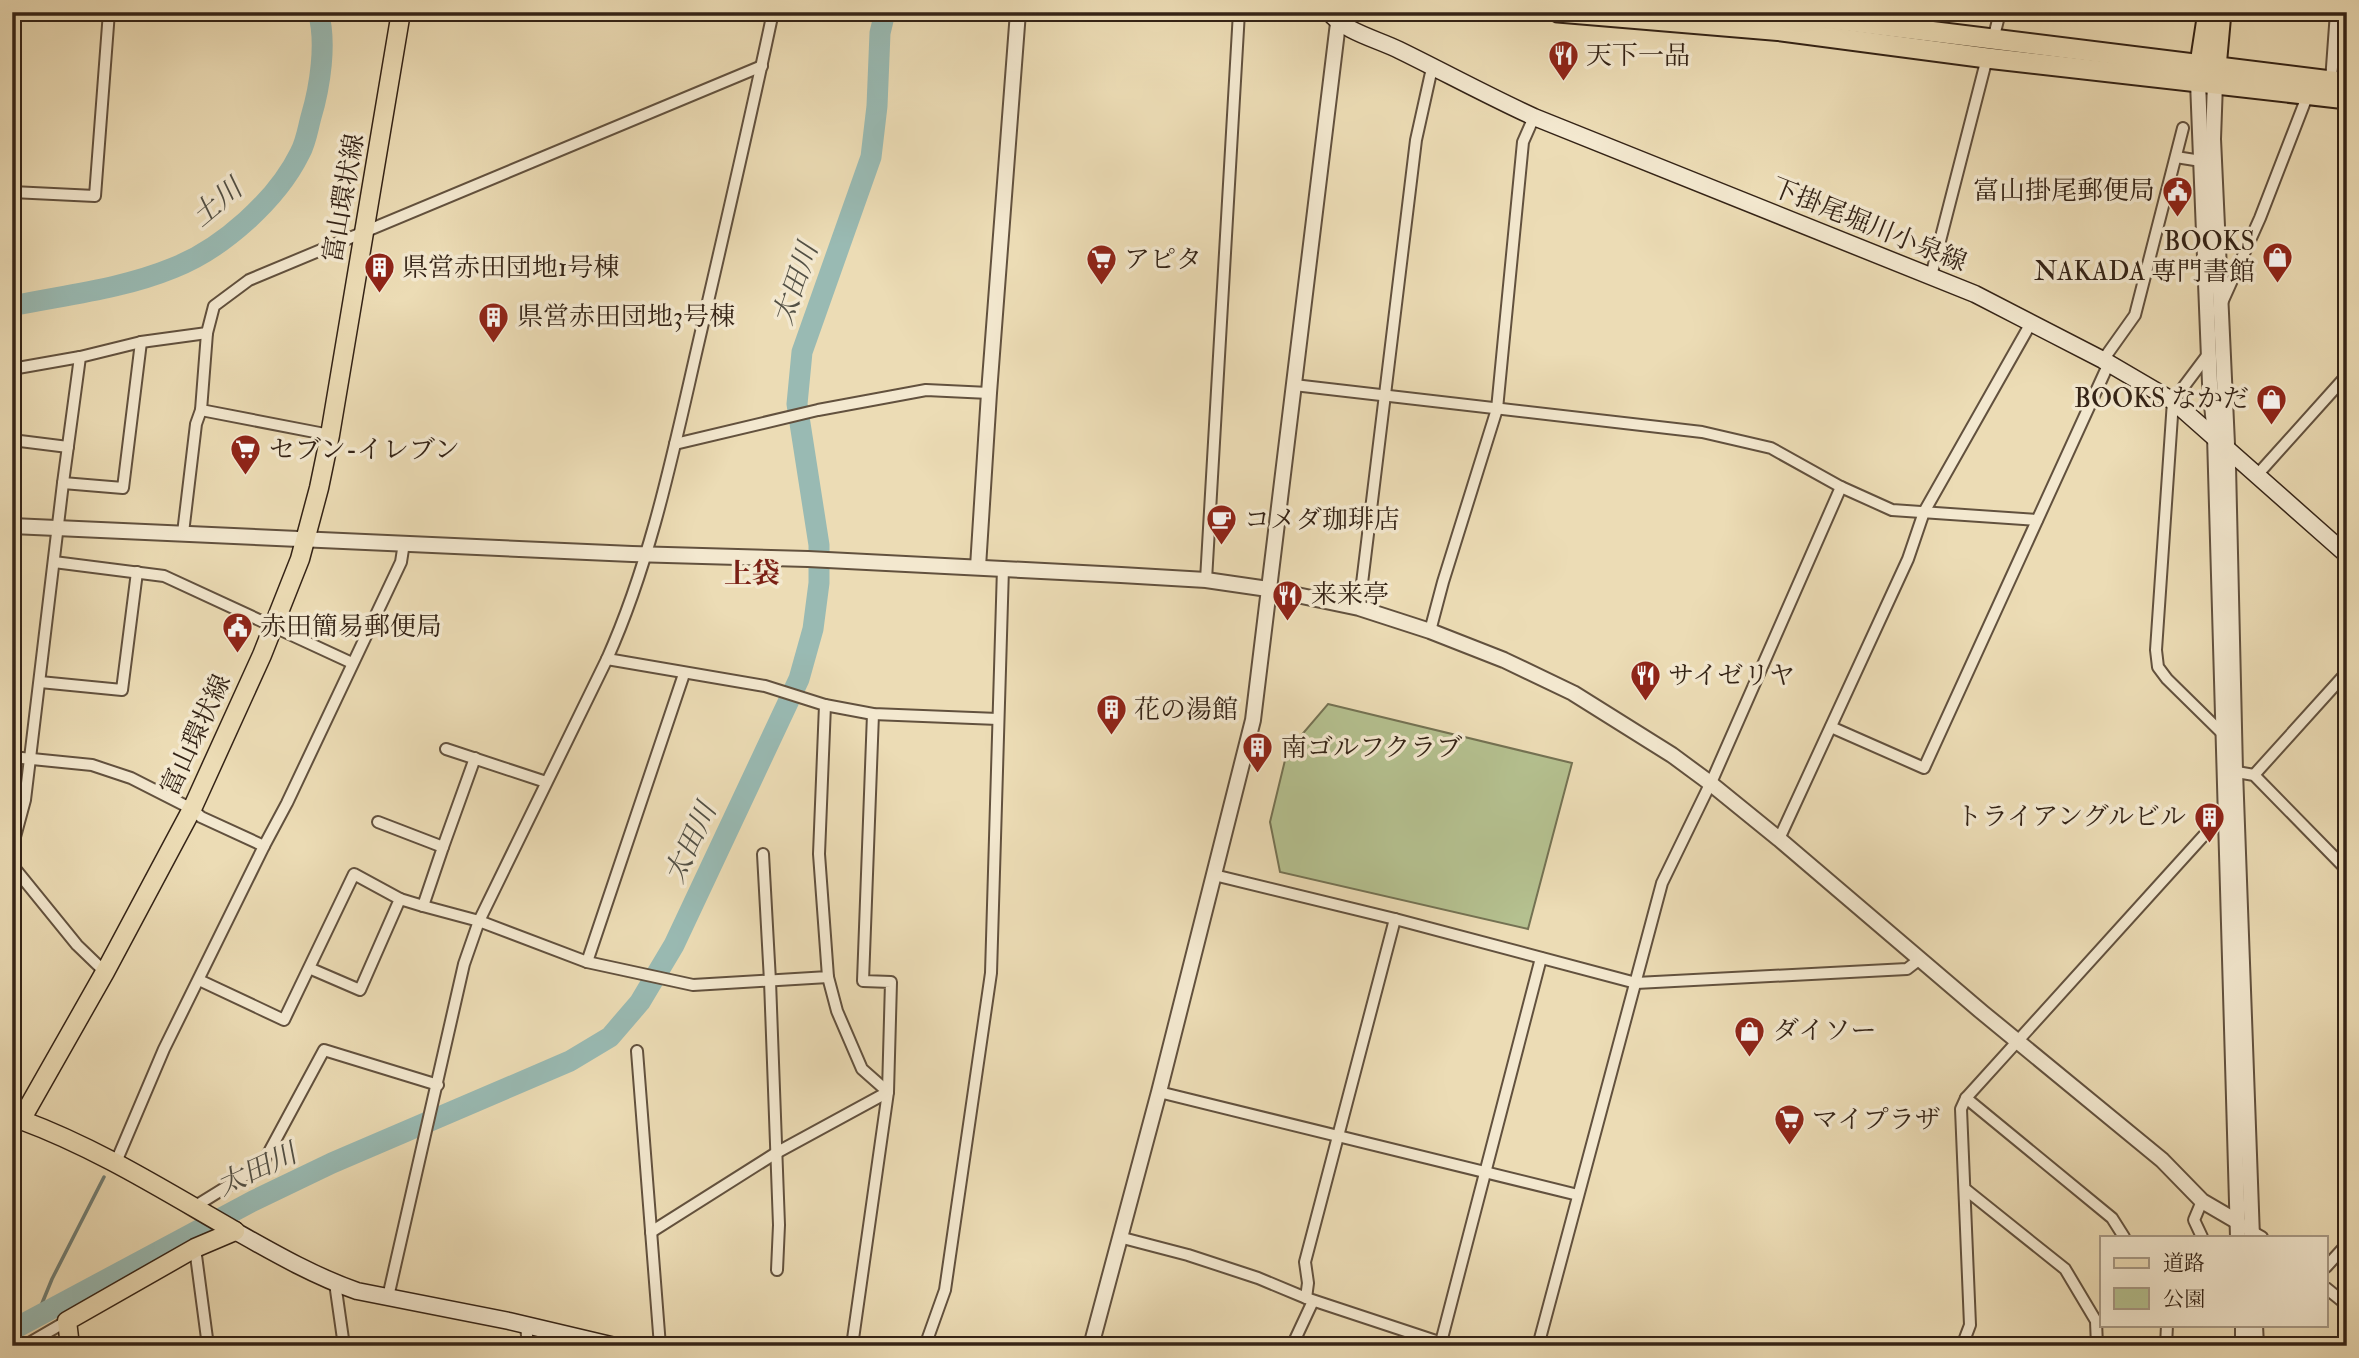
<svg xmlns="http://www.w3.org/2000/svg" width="2359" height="1358" viewBox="0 0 2359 1358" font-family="'IM FELL Double Pica','Noto Serif JP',serif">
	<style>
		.green { fill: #b5c190; stroke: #747253; stroke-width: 2 }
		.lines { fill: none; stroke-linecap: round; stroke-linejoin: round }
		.stream { stroke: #717e74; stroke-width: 3.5 }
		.river { stroke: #99bab3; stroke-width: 21 }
		.minor-casing { stroke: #62513e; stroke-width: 14 }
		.tertiary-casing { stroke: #62513e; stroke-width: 18 }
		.secondary-casing { stroke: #342316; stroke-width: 19 }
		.primary-casing { stroke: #342316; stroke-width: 21 }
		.trunk-casing { stroke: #342316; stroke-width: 23 }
		.minor { stroke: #f3e8cf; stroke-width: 10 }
		.tertiary { stroke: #f3e8cf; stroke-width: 14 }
		.secondary { stroke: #f3e8cf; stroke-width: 16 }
		.primary { stroke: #ecdcb5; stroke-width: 18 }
		.trunk { stroke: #ecdcb5; stroke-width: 19 }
		.labels { text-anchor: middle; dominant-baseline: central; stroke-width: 7; stroke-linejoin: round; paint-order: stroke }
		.poi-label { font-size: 26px; fill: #342316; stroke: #f3e8cf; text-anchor: start }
		.street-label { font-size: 26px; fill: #342316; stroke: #f3e8cf }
		.water-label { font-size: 28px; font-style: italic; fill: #525045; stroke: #f3e8cf }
		.neighbourhood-label { font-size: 28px; font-weight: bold; fill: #7a1f14; stroke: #f3e8cf }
	</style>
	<rect width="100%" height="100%" fill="#ecdcb5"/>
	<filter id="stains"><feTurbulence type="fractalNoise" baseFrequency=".00286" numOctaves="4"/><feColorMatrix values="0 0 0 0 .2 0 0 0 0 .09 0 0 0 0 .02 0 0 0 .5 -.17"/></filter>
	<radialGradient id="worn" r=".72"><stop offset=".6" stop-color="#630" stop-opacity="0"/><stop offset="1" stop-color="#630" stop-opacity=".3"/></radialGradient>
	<path class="green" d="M1328,704L1572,763L1528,929L1280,872L1270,822L1287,752Z"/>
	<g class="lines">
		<path class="stream" d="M36,1318L52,1279L104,1177"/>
		<g class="river">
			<path d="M12,306C65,295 122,289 173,268C222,249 277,200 300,153C306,142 308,128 311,117C320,87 327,42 318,12"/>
			<path d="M12,1330L253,1201L332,1163L570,1061L610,1037L640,1002L674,945L799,679L813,629L819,583V545L797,404L802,352L871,157L877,106L880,33L885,12"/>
		</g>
		<defs>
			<g id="minor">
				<path d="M1993,40L2000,12"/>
				<path d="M2331,81L2336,12"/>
				<path d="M2176,157L2201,161"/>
				<path d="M12,192L95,196L109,12"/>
				<path d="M1931,276L1987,58"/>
				<path d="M2221,305L2260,218L2308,94"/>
				<path d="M207,333L201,410L330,435"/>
				<path d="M2209,353L2173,401L2156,650L2158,667L2167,679L2224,735"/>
				<path d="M2103,360L2135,315L2183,128"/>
				<path d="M12,369L80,357"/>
				<path d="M1294,385L1702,432L1771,448L1841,487L1892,510L2037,520"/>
				<path d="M12,440L68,447"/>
				<path d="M675,444L818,410L926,390L989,393"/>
				<path d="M2258,474L2347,375"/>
				<path d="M63,483L123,488L141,342"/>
				<path d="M183,533L196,424L201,410"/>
				<path d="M54,562L164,576L352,663"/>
				<path d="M1206,580L1239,12"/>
				<path d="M1359,608L1416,140L1432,68"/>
				<path d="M1430,631L1443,582L1497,409L1523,142L1534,117"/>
				<path d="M40,682L122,690L137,572"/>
				<path d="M825,705L873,714L998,719"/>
				<path d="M1831,727L1924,768L2109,363"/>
				<path d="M446,749L546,782"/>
				<path d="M12,757L92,765L131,778L192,809L201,817L264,846"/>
				<path d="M2231,771L2254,775L2347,870"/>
				<path d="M2254,775L2347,672"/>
				<path d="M378,822L443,847L423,906L400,899"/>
				<path d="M1779,839L1908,559L1924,512L2031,323"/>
				<path d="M443,847L475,758"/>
				<path d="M12,848L25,800L63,483L80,357L141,342L207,333L214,306L249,280L762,66"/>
				<path d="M763,854L770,981L779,1225L777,1270"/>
				<path d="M12,865L77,945L105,972"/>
				<path d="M1214,875L1395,919L1636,983L1907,969L1920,959"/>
				<path d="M423,906L479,921L587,962L693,985L828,977L819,854L825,705L765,686L607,659"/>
				<path d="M587,962L684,674"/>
				<path d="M199,980L284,1020L354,874L400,899L360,990L309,968"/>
				<path d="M637,1051L660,1346"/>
				<path d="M1159,1092L1578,1195"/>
				<path d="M1966,1098L2112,1218L2124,1237"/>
				<path d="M116,1162L164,1049L264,846L287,803L401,562L404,543"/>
				<path d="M1965,1189L2065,1269L2096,1321L2097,1346"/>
				<path d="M194,1207L262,1165L324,1050L438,1085"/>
				<path d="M2246,1228L2262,1237"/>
				<path d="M651,1232L776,1153L888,1092L862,1069L837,1011L828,977"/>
				<path d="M1119,1237L1188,1255L1258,1278L1306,1298L1451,1346"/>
				<path d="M2202,1237L2194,1220L2202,1201"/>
				<path d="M195,1248L208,1346"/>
				<path d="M2326,1267L2347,1244"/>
				<path d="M335,1283L344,1346"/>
				<path d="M2326,1288L2347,1305"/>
				<path d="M388,1297L464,964L479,921L607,659C651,561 673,453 697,349C723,237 749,125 773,12"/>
				<path d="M1306,1298L1308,1283L1305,1262L1395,919"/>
				<path d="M526,1325L528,1346"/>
				<path d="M24,1346L67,1321"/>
				<path d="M852,1346L888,1092L891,982L863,981L873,714"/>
				<path d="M925,1346L945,1290L991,973L1003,568"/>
				<path d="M1292,1346L1313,1301"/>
				<path d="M1440,1346L1541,958"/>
				<path d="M1538,1346L1662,883L1714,776L1841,487"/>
				<path d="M1962,1346L1970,1325L1961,1109L1966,1098L2226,811"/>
				<path d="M2166,1346L2167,1325"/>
			</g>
			<g id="tertiary">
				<path d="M2198,82L2210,383L2215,436L2238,1237"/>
				<path d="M2215,83L2213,139L2228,466L2235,771L2252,1237"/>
				<path d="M12,526L632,554L808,559L1121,575L1206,580L1268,589L1359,608L1430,631L1504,660L1573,693L1672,755L1710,783L1779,839L1983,1013L2162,1160L2202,1201L2238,1222"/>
				<path d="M978,567L989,393L1018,12"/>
				<path d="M2243,1325V1346"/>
				<path d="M2255,1325L2256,1346"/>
				<path d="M1091,1346L1159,1092L1253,720L1338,23"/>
			</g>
			<g id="secondary">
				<path d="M1329,12C1345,32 1377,39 1399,50C1444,72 1488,96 1534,117L1975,294L2103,360L2173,401L2347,555"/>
				<path d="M235,1231C274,1253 314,1276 357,1291L509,1321L615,1346"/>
			</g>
			<g id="primary">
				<path d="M235,1231C165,1191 97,1148 21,1120L105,972L192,809L262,655L300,559L319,488L330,435L401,12"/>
				<path d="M70,1346L67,1321L195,1248L235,1231"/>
			</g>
			<g id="trunk">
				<path d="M1558,12L1782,31L1987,58L2347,99"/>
				<path d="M1775,12L2347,83"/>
				<path d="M2198,77L2208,12"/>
				<path d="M2215,79L2221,12"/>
			</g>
		</defs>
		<use href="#minor" class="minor-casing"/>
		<use href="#tertiary" class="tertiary-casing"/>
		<use href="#secondary" class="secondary-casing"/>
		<use href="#primary" class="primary-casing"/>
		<use href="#trunk" class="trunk-casing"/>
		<use href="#minor" class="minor"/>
		<use href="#tertiary" class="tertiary"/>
		<use href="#secondary" class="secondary"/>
		<use href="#primary" class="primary"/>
		<use href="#trunk" class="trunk"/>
	</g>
	<defs>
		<symbol id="restaurant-pin" viewBox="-11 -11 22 30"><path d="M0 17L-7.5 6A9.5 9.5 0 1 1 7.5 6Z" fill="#8f2418" stroke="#f3e8cf"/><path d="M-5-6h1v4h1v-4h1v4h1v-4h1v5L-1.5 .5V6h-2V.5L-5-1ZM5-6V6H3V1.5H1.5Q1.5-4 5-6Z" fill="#fff"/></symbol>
		<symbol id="civic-pin" viewBox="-11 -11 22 30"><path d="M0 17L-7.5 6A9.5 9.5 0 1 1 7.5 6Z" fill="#8f2418" stroke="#f3e8cf"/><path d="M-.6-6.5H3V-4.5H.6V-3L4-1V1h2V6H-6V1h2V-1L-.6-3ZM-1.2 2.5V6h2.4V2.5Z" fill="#fff"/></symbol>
		<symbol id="shop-pin" viewBox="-11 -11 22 30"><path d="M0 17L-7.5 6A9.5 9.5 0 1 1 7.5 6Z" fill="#8f2418" stroke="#f3e8cf"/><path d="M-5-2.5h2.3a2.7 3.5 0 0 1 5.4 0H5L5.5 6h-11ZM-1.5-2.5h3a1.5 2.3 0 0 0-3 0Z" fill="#fff"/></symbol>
		<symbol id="supermarket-pin" viewBox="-11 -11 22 30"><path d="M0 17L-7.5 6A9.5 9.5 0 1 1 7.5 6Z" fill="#8f2418" stroke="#f3e8cf"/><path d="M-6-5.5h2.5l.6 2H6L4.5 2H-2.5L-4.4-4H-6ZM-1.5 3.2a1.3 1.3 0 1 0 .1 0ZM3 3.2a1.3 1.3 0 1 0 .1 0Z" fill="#fff"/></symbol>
		<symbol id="building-pin" viewBox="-11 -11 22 30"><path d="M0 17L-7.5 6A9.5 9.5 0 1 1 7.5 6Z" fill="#8f2418" stroke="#f3e8cf"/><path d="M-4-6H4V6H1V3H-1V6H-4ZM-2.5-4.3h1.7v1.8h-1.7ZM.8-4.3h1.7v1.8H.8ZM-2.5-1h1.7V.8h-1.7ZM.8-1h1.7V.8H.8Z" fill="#fff"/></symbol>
		<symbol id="cafe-pin" viewBox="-11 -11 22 30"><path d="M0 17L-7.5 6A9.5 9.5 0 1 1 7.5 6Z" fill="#8f2418" stroke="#f3e8cf"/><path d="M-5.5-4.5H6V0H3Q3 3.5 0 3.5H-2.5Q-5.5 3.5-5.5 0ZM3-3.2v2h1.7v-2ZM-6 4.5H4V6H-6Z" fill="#fff"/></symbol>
	</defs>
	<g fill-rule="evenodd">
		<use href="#restaurant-pin" x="1546" y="38" width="35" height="47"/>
		<use href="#civic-pin" x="2160" y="174" width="35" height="47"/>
		<use href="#shop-pin" x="2260" y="240" width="35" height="47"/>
		<use href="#supermarket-pin" x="1084" y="242" width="35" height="47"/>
		<use href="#building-pin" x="362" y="250" width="35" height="47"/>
		<use href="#building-pin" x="476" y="300" width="35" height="47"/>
		<use href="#shop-pin" x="2254" y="382" width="35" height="47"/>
		<use href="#supermarket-pin" x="228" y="432" width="35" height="47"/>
		<use href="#cafe-pin" x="1204" y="502" width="35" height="47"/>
		<use href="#restaurant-pin" x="1270" y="578" width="35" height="47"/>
		<use href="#civic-pin" x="220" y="610" width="35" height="47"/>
		<use href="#restaurant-pin" x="1628" y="658" width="35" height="47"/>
		<use href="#building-pin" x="1094" y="692" width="35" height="47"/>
		<use href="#building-pin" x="1240" y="730" width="35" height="47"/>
		<use href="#building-pin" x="2192" y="800" width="35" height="47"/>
		<use href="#shop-pin" x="1732" y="1014" width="35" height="47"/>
		<use href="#supermarket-pin" x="1772" y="1102" width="35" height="47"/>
	</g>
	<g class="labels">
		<g class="poi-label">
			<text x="1586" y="56">天下一品</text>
			<text x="2155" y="191" text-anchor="end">富山掛尾郵便局</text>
			<text x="2255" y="242" text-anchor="end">BOOKS<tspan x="2255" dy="30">NAKADA 専門書館</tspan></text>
			<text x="1124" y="260">アピタ</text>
			<text x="402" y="268">県営赤田団地1号棟</text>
			<text x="517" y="317">県営赤田団地3号棟</text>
			<text x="2249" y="399" text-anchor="end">BOOKS なかだ</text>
			<text x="269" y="450">セブン-イレブン</text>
			<text x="1244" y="520">コメダ珈琲店</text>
			<text x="1311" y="595">来来亭</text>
			<text x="260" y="627">赤田簡易郵便局</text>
			<text x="1668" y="676">サイゼリヤ</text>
			<text x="1134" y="710">花の湯館</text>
			<text x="1281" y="748">南ゴルフクラブ</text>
			<text x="2186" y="817" text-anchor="end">トライアングルビル</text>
			<text x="1773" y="1031">ダイソー</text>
			<text x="1812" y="1120">マイプラザ</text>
		</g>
		<g class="street-label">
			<text transform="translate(344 198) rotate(-80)">富山環状線</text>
			<text transform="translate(1869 225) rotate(22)">下掛尾堀川小泉線</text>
			<text transform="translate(196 735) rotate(-65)">富山環状線</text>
		</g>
		<g class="water-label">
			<text transform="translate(217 203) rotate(-40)">土川</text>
			<text transform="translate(796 284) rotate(-71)">太田川</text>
			<text transform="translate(691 843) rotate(-65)">太田川</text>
			<text transform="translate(257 1170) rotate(-25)">太田川</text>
		</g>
		<g class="neighbourhood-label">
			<text x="752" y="574">上袋</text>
		</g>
	</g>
	<rect width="2359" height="1358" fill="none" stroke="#ecdcb5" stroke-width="42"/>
	<rect x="14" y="14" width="2331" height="1330" fill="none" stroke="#342316" stroke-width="3.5"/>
	<rect x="21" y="21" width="2317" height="1316" fill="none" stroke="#342316" stroke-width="2"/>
	<rect x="2100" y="1236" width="228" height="91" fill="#f3e8cf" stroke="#a79985" stroke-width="2"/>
	<rect x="2114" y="1258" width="35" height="10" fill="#ecdcb5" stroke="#a79985" stroke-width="2"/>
	<text x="2163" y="1270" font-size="21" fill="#342316">道路</text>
	<rect x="2114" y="1288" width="35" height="21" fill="#b5c190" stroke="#a79985" stroke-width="2"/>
	<text x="2163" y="1306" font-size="21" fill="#342316">公園</text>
	<rect width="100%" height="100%" filter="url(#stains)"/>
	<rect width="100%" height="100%" fill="url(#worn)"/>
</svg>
